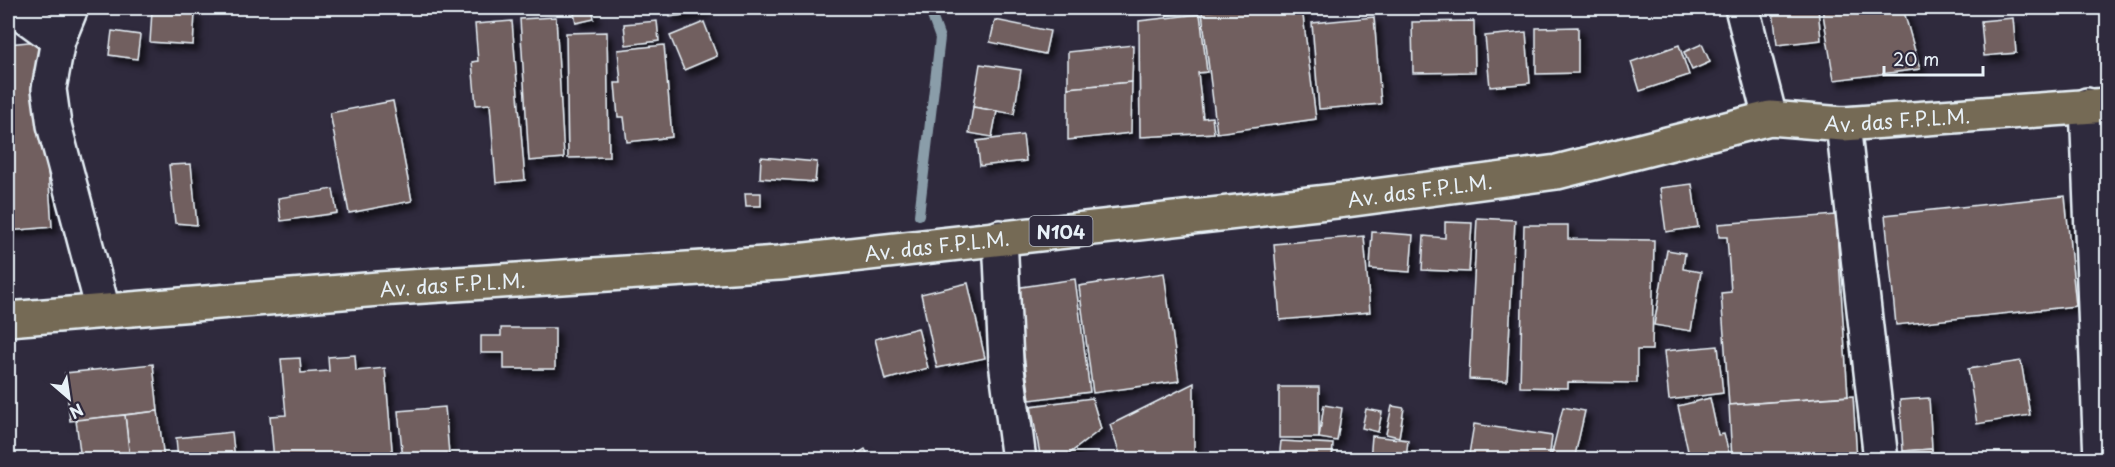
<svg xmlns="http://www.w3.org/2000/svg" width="2115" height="467" viewBox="0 0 2115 467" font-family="'Playpen Sans',sans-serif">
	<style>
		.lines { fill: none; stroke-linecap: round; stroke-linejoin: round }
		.stream { stroke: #8a9da9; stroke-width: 10 }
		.building { fill: #715f5e; stroke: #e8f1f8; stroke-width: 1.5; filter: url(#shadow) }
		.street-casing { stroke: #e8f1f8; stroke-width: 38 }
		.primary-casing { stroke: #e8f1f8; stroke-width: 38 }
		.street { stroke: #2f2a3d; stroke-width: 33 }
		.primary { stroke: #756a55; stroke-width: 33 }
		.labels { text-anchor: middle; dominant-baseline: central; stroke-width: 6; stroke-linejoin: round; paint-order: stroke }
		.shield { fill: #2f2a3d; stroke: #b0b5c0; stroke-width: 1.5 }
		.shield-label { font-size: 18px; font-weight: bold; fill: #e8f1f8 }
		.street-label { font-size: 20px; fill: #e8f1f8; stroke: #2f2a3d }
	</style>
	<defs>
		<filter id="shadow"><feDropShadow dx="5.5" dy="5.5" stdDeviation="3" flood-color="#0009"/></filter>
	</defs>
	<rect width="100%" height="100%" fill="#2f2a3d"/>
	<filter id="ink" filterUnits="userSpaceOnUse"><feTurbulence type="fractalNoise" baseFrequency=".0167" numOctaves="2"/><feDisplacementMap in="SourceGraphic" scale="12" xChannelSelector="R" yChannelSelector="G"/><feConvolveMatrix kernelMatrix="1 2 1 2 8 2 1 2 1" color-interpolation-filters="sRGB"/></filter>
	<g filter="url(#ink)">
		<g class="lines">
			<path class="stream" d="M919,215L940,38L929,8"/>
		</g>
		<g class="building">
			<path d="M573,8H592L594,19L576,23Z"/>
			<path d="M669,8H704L705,12L670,17Z"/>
			<path d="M1166,8H1219L1167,15Z"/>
			<path d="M1233,8H1302L1316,119L1217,133L1202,12Z"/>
			<path d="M1793,8H1818L1821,40L1777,45L1773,10Z"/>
			<path d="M1822,8H1903L1920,69L1834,80Z"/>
			<path d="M152,11L195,14L193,45L150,42Z"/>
			<path d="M1200,14L1207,72L1198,73L1203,118L1212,117L1214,133L1140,137L1139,21Z"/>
			<path d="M556,17L564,158L529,161L520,19Z"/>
			<path d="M1374,17L1381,104L1319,109L1312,23Z"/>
			<path d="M2013,18L2016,53L1984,56L1981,21Z"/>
			<path d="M995,20L1050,31L1045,54L990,42Z"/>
			<path d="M512,21L525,180L496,183L490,104L476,105L472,62L478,61L475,24Z"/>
			<path d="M657,21L659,41L626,45L624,24Z"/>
			<path d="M1474,21L1475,72L1413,73L1412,22Z"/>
			<path d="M704,22L717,56L684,70L670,36Z"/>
			<path d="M1578,27V73L1536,74V28Z"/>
			<path d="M112,31L140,35L137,59L109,55Z"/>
			<path d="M607,32L609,157L568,158L566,33Z"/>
			<path d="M1526,32L1530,83L1490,87L1485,36Z"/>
			<path d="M39,41L52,227L8,231V44Z"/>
			<path d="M1702,44L1710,62L1692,70L1684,52Z"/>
			<path d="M664,45L672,137L627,142L624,117H618L615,83H621L618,50Z"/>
			<path d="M1133,45L1132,82L1068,88V52Z"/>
			<path d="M1679,45L1689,75L1640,91L1631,62Z"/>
			<path d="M980,64L1021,70L1014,114L973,107Z"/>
			<path d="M1132,82L1131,133L1068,140V88Z"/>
			<path d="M393,101L412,201L349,213L330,113Z"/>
			<path d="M973,107L997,111L992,137L969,133Z"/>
			<path d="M1023,135L1026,161L980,166L977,141Z"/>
			<path d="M761,157L817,162L815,182L760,178Z"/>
			<path d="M191,164L197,225L175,223L169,165Z"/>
			<path d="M1692,184L1698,227L1666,232L1660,188Z"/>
			<path d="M333,189L337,213L281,221L278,198Z"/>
			<path d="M745,193H761V206H746Z"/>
			<path d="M2065,196L2076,306L1896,325L1885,215Z"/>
			<path d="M1836,215L1848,396L1729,405L1721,293L1731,292L1727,237H1719L1718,224Z"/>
			<path d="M1477,218L1515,220L1507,381L1469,379Z"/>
			<path d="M1445,222L1472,223L1469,272L1422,270L1424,236L1445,238Z"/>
			<path d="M1524,225H1568V239L1654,240L1652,350H1637V383L1568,382V388L1520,387Z"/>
			<path d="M1372,232L1413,235L1410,272L1370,269Z"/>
			<path d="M1364,236L1370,312L1280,320L1274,244Z"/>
			<path d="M1667,250L1685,253L1683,269L1701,272L1691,331L1654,325Z"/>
			<path d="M1164,273L1179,381L1093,393L1079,286Z"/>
			<path d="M1075,279L1090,392L1030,400L1015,288Z"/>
			<path d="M968,283L985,358L937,368L921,294Z"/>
			<path d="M501,328H555V369H504V353H481V336H501Z"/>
			<path d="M918,328L928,368L885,380L875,339Z"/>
			<path d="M1718,346L1723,393L1669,400L1664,351Z"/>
			<path d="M355,355L356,371L385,368L393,460H274L270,416L286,415L281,359L300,358L301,373L329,371L328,357Z"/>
			<path d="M2021,361L2030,415L1977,424L1968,369Z"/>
			<path d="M153,364L158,411L70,421L65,373Z"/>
			<path d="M1194,383V460H1122L1110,425Z"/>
			<rect x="1279" y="387" width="40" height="51"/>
			<path d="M1853,396L1857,460H1732L1729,405Z"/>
			<path d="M1092,398L1101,429L1061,460H1041L1031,406Z"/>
			<path d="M1710,398L1718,435L1724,434L1729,453L1701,460H1690L1678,406Z"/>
			<path d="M1929,398L1932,449L1903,451L1900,400Z"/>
			<path d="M1324,405L1342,408L1337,441L1319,438Z"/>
			<path d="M1392,406L1404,408L1399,437L1386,434Z"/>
			<path d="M445,407L449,454L403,459L398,411Z"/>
			<path d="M1563,407L1585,411L1574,460L1551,457Z"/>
			<path d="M1366,409L1382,412L1378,432L1362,428Z"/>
			<path d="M158,411L164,460H130L125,415Z"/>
			<path d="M125,415L130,460H81L76,420Z"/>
			<path d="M1474,424L1552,436L1549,460H1468Z"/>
			<path d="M232,432L235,460H178L176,438Z"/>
			<path d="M1372,436L1408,440L1406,460H1370Z"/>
			<path d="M1281,441L1333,444L1332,460H1279Z"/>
			<path d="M865,449L871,460H847Z"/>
			<path d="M1932,449V460H1903V451Z"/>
		</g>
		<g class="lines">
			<defs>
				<g id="street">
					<path d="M14,8L58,40"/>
					<path d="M71,8L58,40L49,89L54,125L103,310"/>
					<path d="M1742,8L1770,118"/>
					<path d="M2087,105L2101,460"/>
					<path d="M1843,124L1881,460"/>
					<path d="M1000,237L1006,362L1019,460"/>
				</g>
				<g id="primary">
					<path id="s1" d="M8,319L379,289L779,263L1345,200L1557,172L1770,118L1843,124L2108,105"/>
				</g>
			</defs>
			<use href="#street" class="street-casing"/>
			<use href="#primary" class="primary-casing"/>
			<use href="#street" class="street"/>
			<use href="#primary" class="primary"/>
		</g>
	</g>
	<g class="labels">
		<rect class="shield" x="1029.5" y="216" width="63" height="30" rx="4.5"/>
		<g class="shield-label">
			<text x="1061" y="231">N104</text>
		</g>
		<g class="street-label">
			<text stroke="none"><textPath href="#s1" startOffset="1904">Av. das F.P.L.M.</textPath></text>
			<text stroke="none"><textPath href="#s1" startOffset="1418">Av. das F.P.L.M.</textPath></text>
			<text stroke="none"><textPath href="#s1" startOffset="932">Av. das F.P.L.M.</textPath></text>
			<text stroke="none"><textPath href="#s1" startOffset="446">Av. das F.P.L.M.</textPath></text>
		</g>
	</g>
	<rect width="2115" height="467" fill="none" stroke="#2f2a3d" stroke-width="30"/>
	<rect x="15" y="15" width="2085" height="437" fill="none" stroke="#e8f1f8" stroke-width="2" filter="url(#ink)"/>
	<g transform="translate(69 398) rotate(151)" stroke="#2f2a3d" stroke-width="4.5" paint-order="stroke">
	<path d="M0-4.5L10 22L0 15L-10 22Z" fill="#e8f1f8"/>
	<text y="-9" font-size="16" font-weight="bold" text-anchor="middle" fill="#e8f1f8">N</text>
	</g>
	<path d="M1884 66v9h99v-9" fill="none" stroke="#e8f1f8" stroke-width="3"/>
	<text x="1893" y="66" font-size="18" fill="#e8f1f8" stroke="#2f2a3d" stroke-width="4.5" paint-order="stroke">20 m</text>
</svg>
